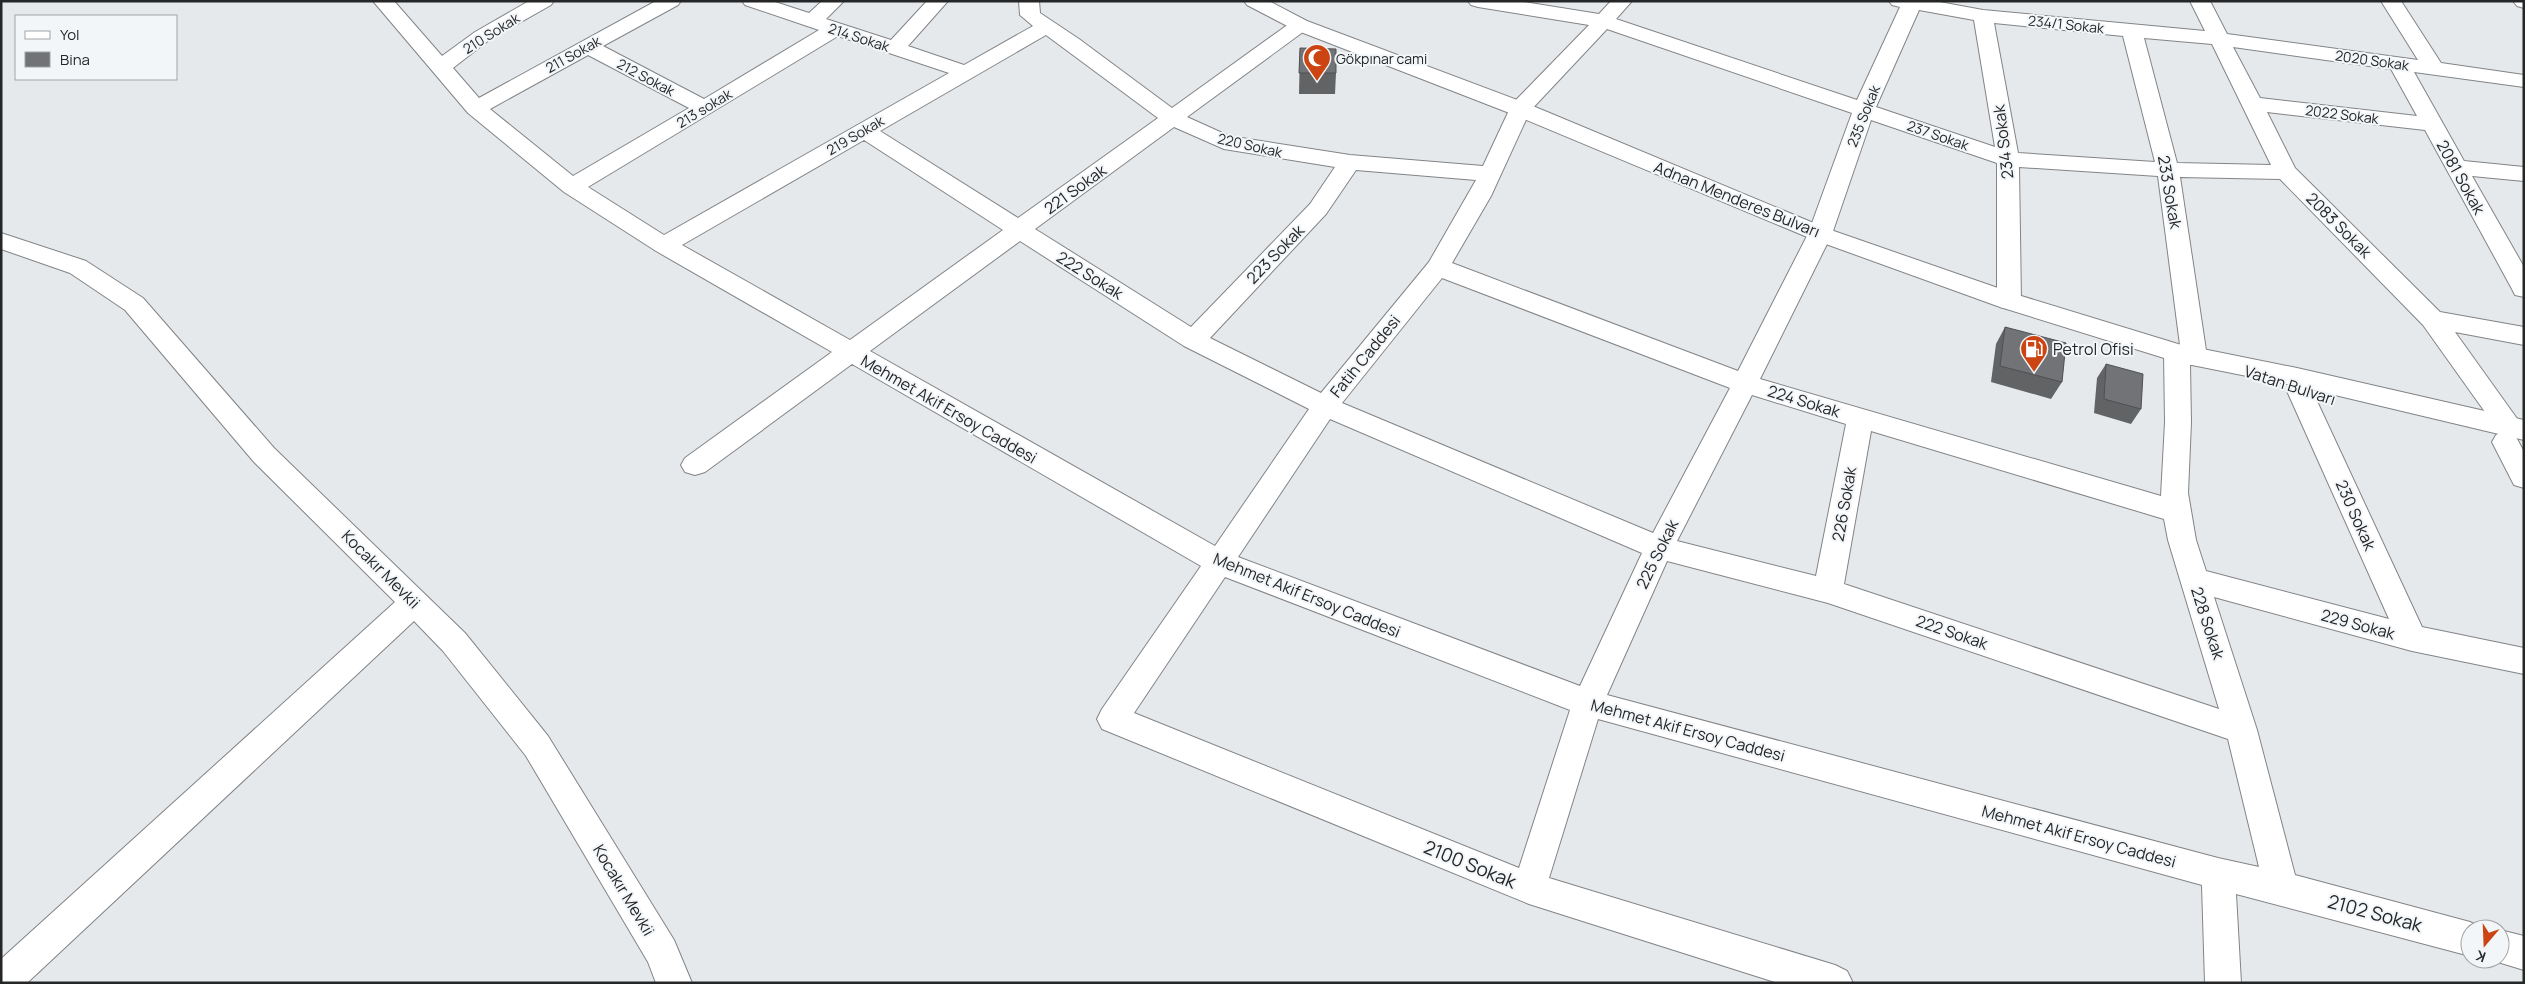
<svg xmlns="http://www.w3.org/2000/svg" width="2525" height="984" viewBox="0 0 2525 984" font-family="Manrope,sans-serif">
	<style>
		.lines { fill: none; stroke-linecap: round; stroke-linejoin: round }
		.minor-casing { stroke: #828487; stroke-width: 2 }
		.major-casing { stroke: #828487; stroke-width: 2 }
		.minor { fill: #fff; fill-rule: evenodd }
		.major { fill: #fff; fill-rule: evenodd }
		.wall { fill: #616365 }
		.building { fill: #717376; stroke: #4f5053 }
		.labels { text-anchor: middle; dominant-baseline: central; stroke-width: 4; stroke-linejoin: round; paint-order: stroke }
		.far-street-label { font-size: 14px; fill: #252627; stroke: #f3f6f9 }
		.far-poi-label { font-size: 14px; fill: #252627; stroke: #f3f6f9; text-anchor: start }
		.street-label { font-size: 16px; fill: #252627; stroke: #f3f6f9 }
		.poi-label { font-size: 16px; fill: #252627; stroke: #f3f6f9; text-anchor: start }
		.near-street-label { font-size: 19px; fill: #252627; stroke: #f3f6f9 }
	</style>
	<rect width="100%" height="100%" fill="#e6e9eb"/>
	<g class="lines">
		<defs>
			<g id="minor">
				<path d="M373,1H394L442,56L475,32L529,1H554L551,5L489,40L453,68L479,98L656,1H681L678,5L603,46L704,99L819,30L745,5L742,1H772L809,13L822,1H844L826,19L891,40L927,1H948L908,46L964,65L1033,26L1020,15L1019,1H1039L1040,13L1079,39L1172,108L1293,21H1307L1310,25L1307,29L1187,117L1229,136L1350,155L1483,166L1512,104L1589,25L1478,7L1471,5L1468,1H1517L1599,14L1611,1H1632L1616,19L1857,100L1900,7L1892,5L1889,1H1934L1983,10L2205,31L2190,1H2210L2227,34L2418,60L2381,1H2401L2441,63L2524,75V87L2414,72L2464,161L2524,167V181L2472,176L2524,267V297L2515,295L2512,289L2425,130L2267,112L2295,168L2440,312L2524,327V345L2455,332L2523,427L2519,434L2515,435L2524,452V488L2514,485L2492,442L2496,435L2500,433L2423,325L2280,179L2180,177L2207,357L2203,363L2190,365L2191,422L2188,493L2196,540L2206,571L2389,619L2287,391L2291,384L2300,382L2309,384L2422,627L2524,648V674L2412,651L2214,597L2257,730L2295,875L2470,922L2483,929H2470V956L2236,894L2241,983H2205L2202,885L1598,719L1549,878L1835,965L1847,971L1853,983H1778L1529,904L1102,729L1097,719L1102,709L1201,566L852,364L705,472L695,475L685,472L681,465L685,458L832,352L656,251L564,192L468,113ZM1919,10L1974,20L1995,147L1876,107ZM1994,23L2123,36L2155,162L2018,153ZM1607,29L1852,113L1808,234L1738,371L1452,263L1491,196L1530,111ZM1046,35L1158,118L1018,218L880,131ZM838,36L949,73L664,235L588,187ZM2144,38L2212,44L2271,165L2177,163ZM2233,47L2391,69L2417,116L2260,98ZM588,55L689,108L573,176L490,109ZM1871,120L1997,163V301L2000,307L2009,309L2018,307L2021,301L2019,167L2158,176L2180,345L2168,347L2164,353L2165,422L2161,496L1760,379L1832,234ZM1174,127L1224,149L1335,167L1310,204L1191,327L1035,229ZM864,140L1003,230L850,340L682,245ZM1356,170L1476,180L1429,262L1321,393L1210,338L1326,214ZM1020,241L1184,346L1309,409L1215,546L870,351ZM1442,278L1730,388L1653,533L1342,403ZM1752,395L1846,424L1816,576L1677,541ZM1330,419L1642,553L1580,686L1238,557ZM1871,431L2164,519L2168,540L2219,709L1844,584ZM1667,561L1828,603L2228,739L2259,867L2218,858L1607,695ZM1225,577L1570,710L1519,868L1134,713Z"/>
				<path d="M2513,1H2524V8L2517,6Z"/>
				<path d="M1,233L86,261L143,298L274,448L465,633L548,736L674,940L692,983H656L648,962L526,756L443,651L414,621L27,983H1V959L395,602L254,462L125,310L70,273L1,249Z"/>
				<path d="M2500,930L2524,936V970L2488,959H2500Z"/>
			</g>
			<path id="major" d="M1244,1H1269L1307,21L1528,104L1828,229L2018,295L2178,344L2297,368L2524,420V440L2297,386L2177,362L2000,307L1812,239L1512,114L1293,29L1247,5Z"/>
		</defs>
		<use href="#minor" class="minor-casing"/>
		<use href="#major" class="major-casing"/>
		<use href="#minor" class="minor"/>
		<use href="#major" class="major"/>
	</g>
	<g class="wall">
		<path d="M1300,48L1336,73L1335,94H1299Z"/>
		<path d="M2005,327L2062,382L2051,399L1991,382L1996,344Z"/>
		<path d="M2106,364L2141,409L2131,424L2094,413L2097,378Z"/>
	</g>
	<g class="building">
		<path d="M1300,48L1336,49V73H1299Z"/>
		<path d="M2005,327L2066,343L2062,382L2000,366Z"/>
		<path d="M2106,364L2143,374L2141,409L2104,399Z"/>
	</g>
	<defs>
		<symbol id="mosque-pin" viewBox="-11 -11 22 30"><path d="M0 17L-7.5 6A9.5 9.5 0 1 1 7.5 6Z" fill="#cc4412" stroke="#f3f6f9"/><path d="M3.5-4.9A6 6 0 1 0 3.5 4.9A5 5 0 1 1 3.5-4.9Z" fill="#fff"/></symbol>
		<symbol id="fuel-pin" viewBox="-11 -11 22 30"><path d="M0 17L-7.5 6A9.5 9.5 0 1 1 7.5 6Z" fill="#cc4412" stroke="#f3f6f9"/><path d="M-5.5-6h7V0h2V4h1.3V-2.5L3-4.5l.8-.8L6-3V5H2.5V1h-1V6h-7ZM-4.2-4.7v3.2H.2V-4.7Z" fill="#fff"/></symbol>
	</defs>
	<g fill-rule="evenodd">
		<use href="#mosque-pin" x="1301" y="42" width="32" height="43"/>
		<use href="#fuel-pin" x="2018" y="333" width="32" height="43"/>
	</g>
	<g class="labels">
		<g class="far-street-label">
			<text transform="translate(2066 24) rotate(6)">234/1 Sokak</text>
			<text transform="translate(491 33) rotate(-32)">210 Sokak</text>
			<text transform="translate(859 37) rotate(18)">214 Sokak</text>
			<text transform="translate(573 54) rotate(-29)">211 Sokak</text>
			<text transform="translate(2372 60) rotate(8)">2020 Sokak</text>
			<text transform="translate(646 77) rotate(28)">212 Sokak</text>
			<text transform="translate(704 108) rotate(-31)">213 sokak</text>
			<text transform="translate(2342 114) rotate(7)">2022 Sokak</text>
			<text transform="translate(1863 116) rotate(-68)">235 Sokak</text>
			<text transform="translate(855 135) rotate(-30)">219 Sokak</text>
			<text transform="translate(1938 135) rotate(19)">237 Sokak</text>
			<text transform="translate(1250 145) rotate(13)">220 Sokak</text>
		</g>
		<g class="far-poi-label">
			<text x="1336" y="58">Gökpınar cami</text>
		</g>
		<g class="street-label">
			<text transform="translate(2003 142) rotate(-97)">234 Sokak</text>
			<text transform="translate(2461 177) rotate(61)">2081 Sokak</text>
			<text transform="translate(1075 189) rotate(-36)">221 Sokak</text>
			<text transform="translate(2170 192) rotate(80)">233 Sokak</text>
			<text transform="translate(1737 199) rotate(22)">Adnan Menderes Bulvarı</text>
			<text transform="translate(2339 225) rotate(45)">2083 Sokak</text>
			<text transform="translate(1275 254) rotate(-46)">223 Sokak</text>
			<text transform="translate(1090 275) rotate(32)">222 Sokak</text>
			<text transform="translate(1365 356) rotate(-51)">Fatih Caddesi</text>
			<text transform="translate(2290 385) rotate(18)">Vatan Bulvarı</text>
			<text transform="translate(1804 401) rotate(17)">224 Sokak</text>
			<text transform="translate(949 409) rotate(30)">Mehmet Akif Ersoy Caddesi</text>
			<text transform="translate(1844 504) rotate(-80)">226 Sokak</text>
			<text transform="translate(2356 515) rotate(66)">230 Sokak</text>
			<text transform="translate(1657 554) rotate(-64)">225 Sokak</text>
			<text transform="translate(381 569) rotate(45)">Kocakır Mevkii</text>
			<text transform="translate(1307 595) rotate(22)">Mehmet Akif Ersoy Caddesi</text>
			<text transform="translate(2208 623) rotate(72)">228 Sokak</text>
			<text transform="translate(2358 624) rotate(15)">229 Sokak</text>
			<text transform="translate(1952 632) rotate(19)">222 Sokak</text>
			<text transform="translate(1688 730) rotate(15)">Mehmet Akif Ersoy Caddesi</text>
			<text transform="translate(2079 836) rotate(15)">Mehmet Akif Ersoy Caddesi</text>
			<text transform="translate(624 890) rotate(59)">Kocakır Mevkii</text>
		</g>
		<g class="poi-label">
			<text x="2053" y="349">Petrol Ofisi</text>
		</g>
		<g class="near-street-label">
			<text transform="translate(1470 864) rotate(22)">2100 Sokak</text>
			<text transform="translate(2375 913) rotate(15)">2102 Sokak</text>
		</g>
	</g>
	<rect width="2525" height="984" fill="none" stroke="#252627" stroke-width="5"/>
	<rect x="15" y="15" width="162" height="65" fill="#f3f6f9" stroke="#a1a3a5"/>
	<rect x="25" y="31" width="25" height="8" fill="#ffffff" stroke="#a1a3a5"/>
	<text x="60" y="40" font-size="15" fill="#252627">Yol</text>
	<rect x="25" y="52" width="25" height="15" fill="#717376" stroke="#a1a3a5"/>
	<text x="60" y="65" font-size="15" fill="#252627">Bina</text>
	<g transform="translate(2485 944) rotate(199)"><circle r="24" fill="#f3f6f9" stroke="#a1a3a5"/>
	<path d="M0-4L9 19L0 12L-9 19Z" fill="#cc4412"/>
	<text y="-8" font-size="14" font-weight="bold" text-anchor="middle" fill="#252627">K</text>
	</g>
</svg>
